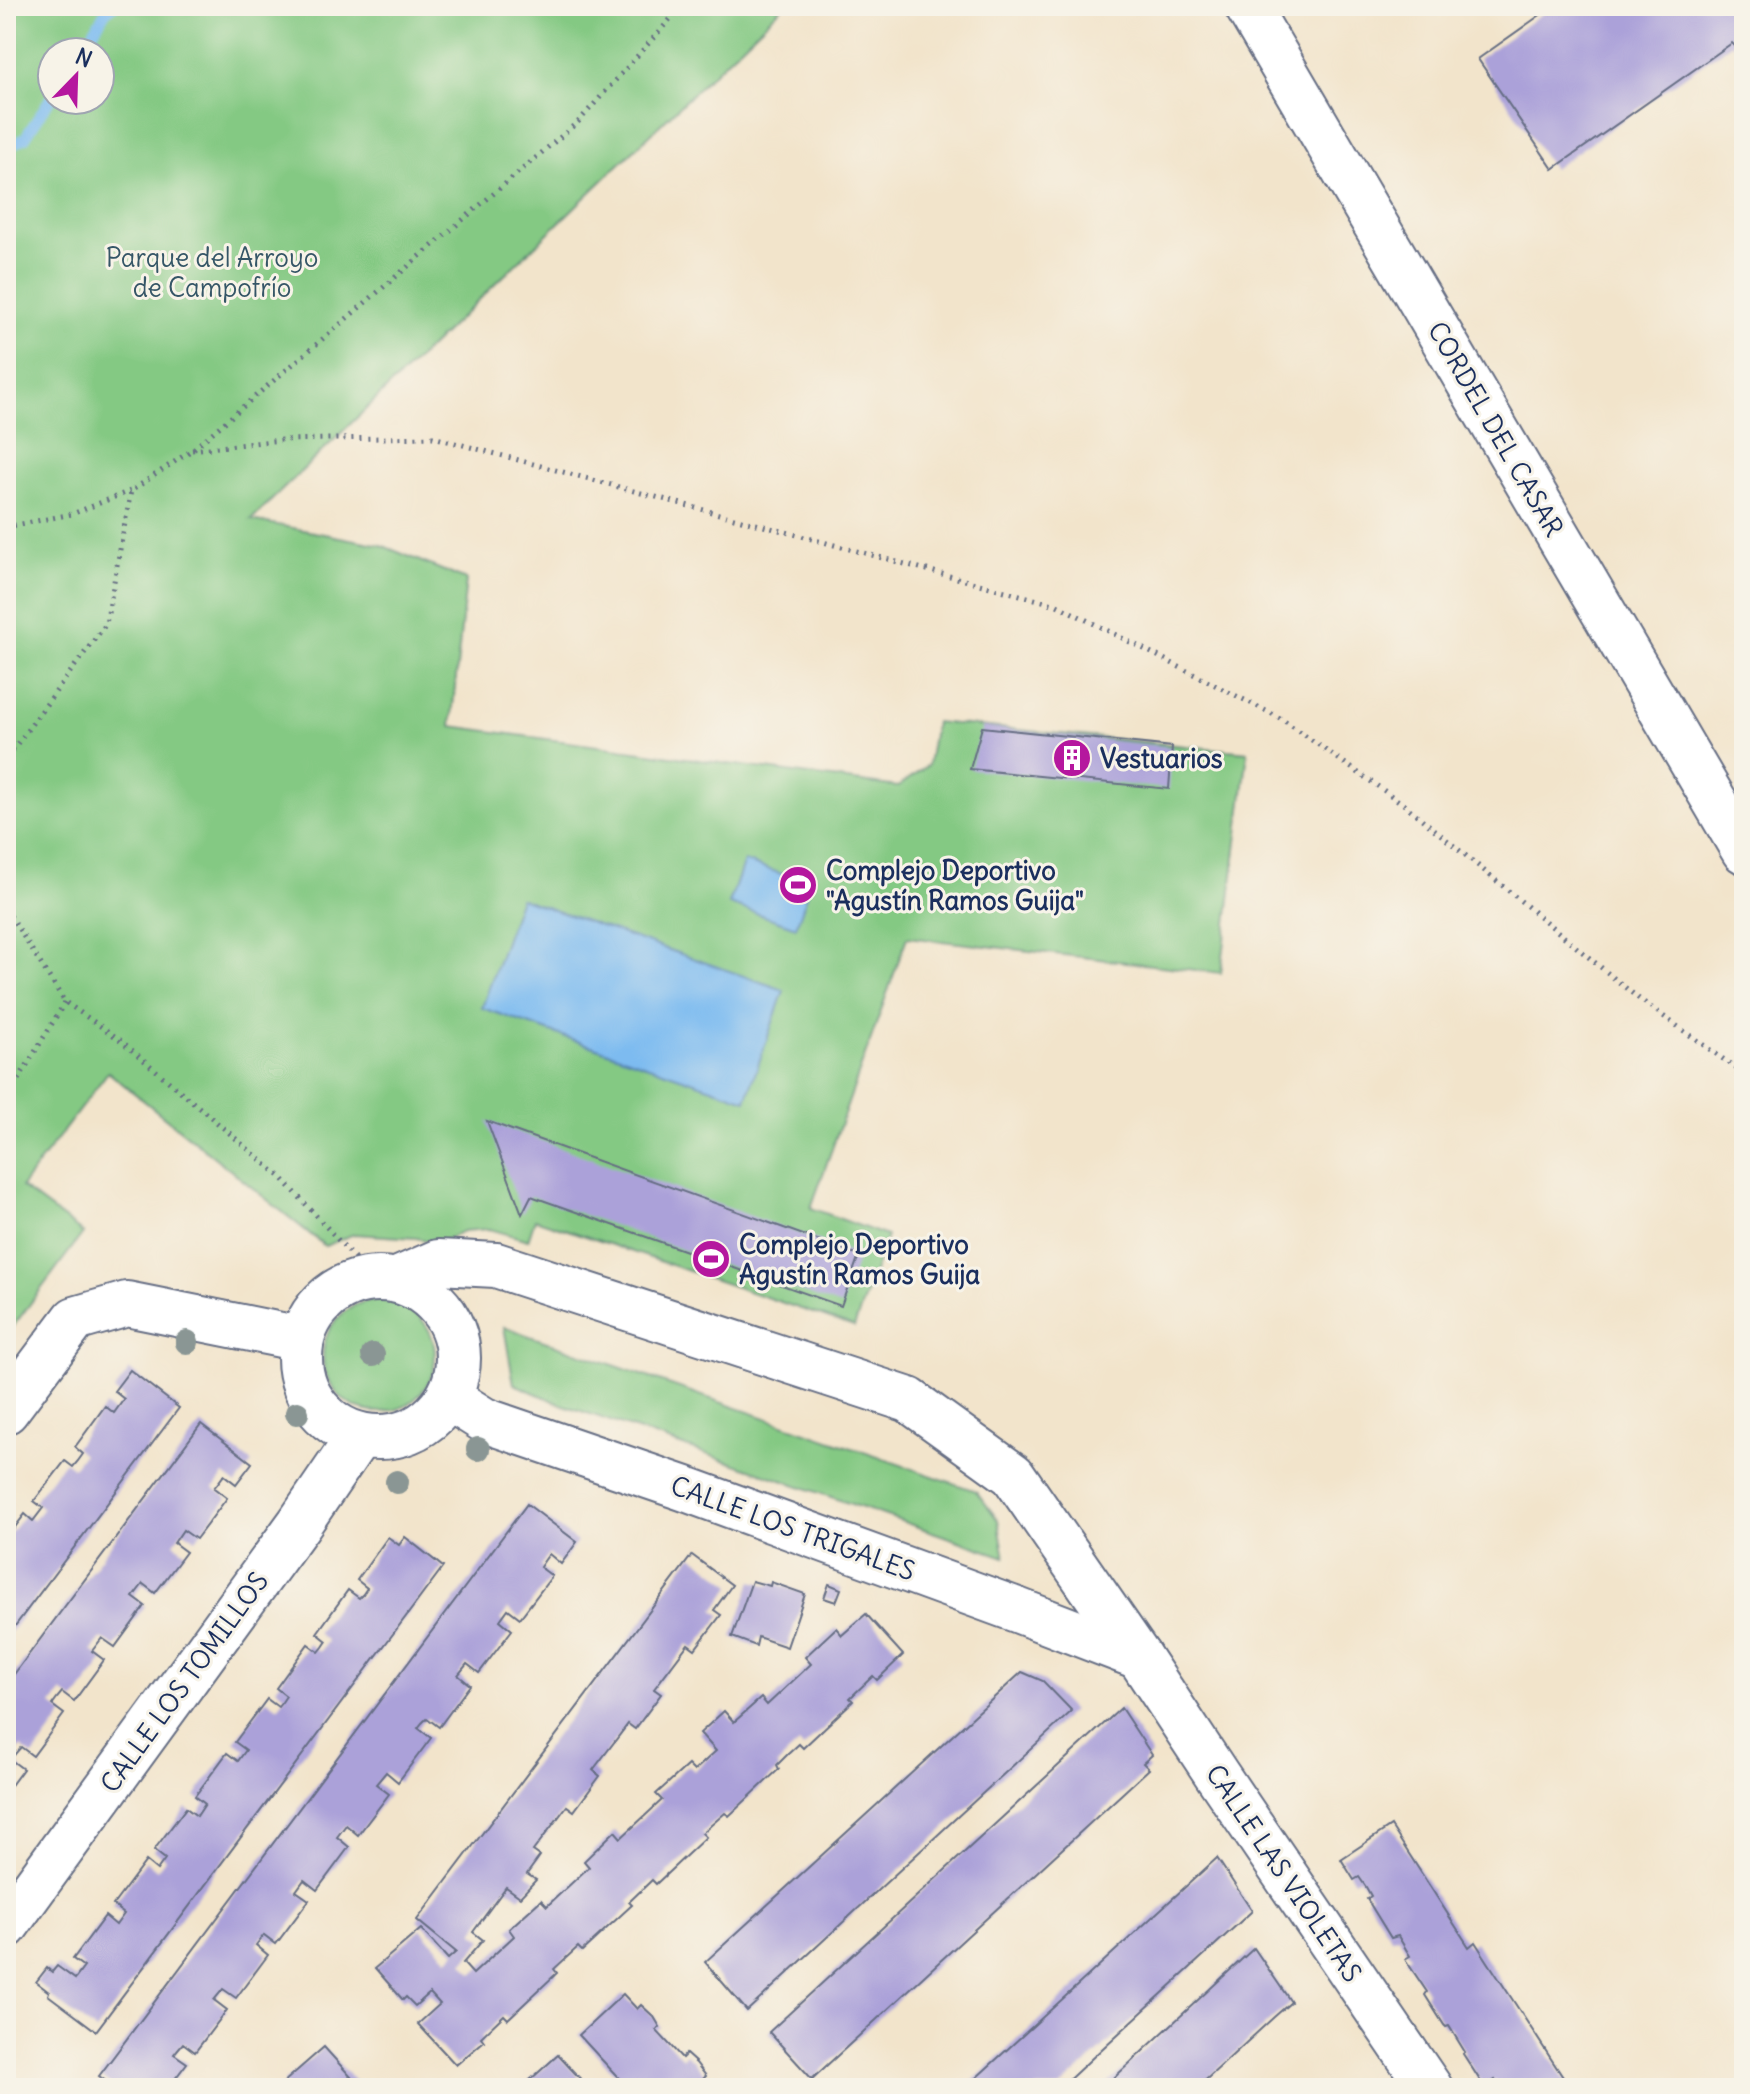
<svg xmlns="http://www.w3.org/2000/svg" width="1750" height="2094" viewBox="0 0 1750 2094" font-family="Delius,sans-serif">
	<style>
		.green { fill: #84c983; stroke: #507c70; stroke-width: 2; fill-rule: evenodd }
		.water { fill: #7dbbf0; stroke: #4c75a7; stroke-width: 2 }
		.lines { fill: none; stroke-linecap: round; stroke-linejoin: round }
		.stream { stroke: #7dbbf0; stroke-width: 11 }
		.building { fill: #aba1d9 }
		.minor-casing { stroke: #666e84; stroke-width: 48 }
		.path { stroke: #666e84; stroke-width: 5; stroke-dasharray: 2 6; stroke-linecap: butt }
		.minor { stroke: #fff; stroke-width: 44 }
		.tree { fill: #8a9694 }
		.labels { text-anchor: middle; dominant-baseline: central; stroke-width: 6; stroke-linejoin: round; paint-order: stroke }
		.park-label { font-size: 26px; fill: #355667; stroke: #f7f3e8 }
		.street-label { font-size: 26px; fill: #1b2f5e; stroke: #f7f3e8 }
		.poi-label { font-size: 26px; font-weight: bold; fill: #1b2f5e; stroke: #f7f3e8; text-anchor: start }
	</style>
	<rect width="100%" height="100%" fill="#f7f3e8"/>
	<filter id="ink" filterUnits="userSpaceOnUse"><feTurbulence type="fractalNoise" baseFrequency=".0125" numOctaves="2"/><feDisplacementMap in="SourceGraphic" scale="16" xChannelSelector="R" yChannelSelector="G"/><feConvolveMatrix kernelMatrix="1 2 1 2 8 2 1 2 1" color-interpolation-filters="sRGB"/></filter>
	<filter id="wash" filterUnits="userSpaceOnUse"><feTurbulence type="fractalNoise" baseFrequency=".006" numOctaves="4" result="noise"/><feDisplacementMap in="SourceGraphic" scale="32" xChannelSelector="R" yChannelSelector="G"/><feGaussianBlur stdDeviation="1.8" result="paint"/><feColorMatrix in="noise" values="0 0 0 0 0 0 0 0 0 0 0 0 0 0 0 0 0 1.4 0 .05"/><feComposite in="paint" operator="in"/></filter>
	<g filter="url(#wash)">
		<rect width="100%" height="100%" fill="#f2e4cb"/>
		<g class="green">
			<path d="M6,6H783L251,520L381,545L466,580L451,726L898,787L928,765L935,722L1248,752L1221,973L907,937L811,1208L887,1236L854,1327L535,1219L528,1240L489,1229L463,1231L440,1243L416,1238L354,1234L325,1246L108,1072L21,1187L83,1233L6,1336ZM52,52H100V100H52Z"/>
			<circle cx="379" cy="1356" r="56"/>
			<path d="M504,1327L976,1491L998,1520L1005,1557L561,1404L514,1384Z"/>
		</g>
		<g class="water">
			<path d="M744,861L811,884L796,927L729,904Z"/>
			<path d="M520,898L784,990L746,1100L482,1008Z"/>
		</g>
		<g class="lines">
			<g class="stream">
				<path d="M81,52L106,11L113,6"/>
				<path d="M6,148L25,138L52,96"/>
			</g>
		</g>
		<g id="blocks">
			<g class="building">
				<path d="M1553,6H1736L1744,19V55L1732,43L1553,169L1478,59Z"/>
				<path d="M982,727L1172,747L1169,789L970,769Z"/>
				<path d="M487,1121L859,1255L841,1306L531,1196L522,1214Z"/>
				<path d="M130,1370L179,1408L6,1638V1539L25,1514L33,1521L43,1508L34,1501L65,1461L73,1467L78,1461L83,1454L75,1447L105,1406L114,1413L124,1399L114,1391Z"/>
				<path d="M201,1424L252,1463L236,1484L224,1475L214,1488L227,1498L196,1539L183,1530L174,1543L186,1552L155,1593L143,1584L133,1597L145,1606L115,1647L102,1638L92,1651L104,1660L74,1701L62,1692L57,1698L52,1705L64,1714L33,1756L21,1747L14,1755L11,1760L23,1769L6,1792V1685Z"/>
				<path d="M527,1504L577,1542L561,1564L549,1554L544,1561L540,1567L552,1576L520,1618L508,1609L500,1620L512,1630L479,1673L467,1664L458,1675L470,1685L439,1727L427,1718L422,1723L418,1728L431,1738L398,1782L386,1772L376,1784L389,1794L358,1835L346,1825L337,1837L349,1847L317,1890L304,1880L296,1891L309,1900L276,1944L264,1935L256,1945L268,1955L236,1998L223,1989L214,2000L227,2010L195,2052L183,2043L178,2049L174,2054L187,2063L168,2088H115L99,2076Z"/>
				<path d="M388,1537L399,1545L405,1537L443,1567L96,2031L48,1995L49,1992L36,1982L47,1968L52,1972L57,1966L75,1979L84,1967L73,1959L105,1916L116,1925L124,1914L113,1905L146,1861L157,1870L165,1859L154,1850L186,1808L197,1816L205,1804L195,1796L227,1753L238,1761L246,1750L235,1742L267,1699L278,1707L282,1702L286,1696L276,1688L308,1644L319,1652L323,1647L327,1641L317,1633L348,1590L359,1598L363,1594L367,1588L357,1580Z"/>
				<path d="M692,1555L732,1585L714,1610L721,1615L695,1649L688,1644L654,1689L661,1694L635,1729L628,1724L593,1770L600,1776L574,1811L567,1806L533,1851L540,1856L527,1874L536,1880L520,1897L506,1887L473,1932L483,1940L463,1963L473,1974L514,1936L509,1929L541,1900L547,1906L589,1867L584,1861L615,1831L621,1838L662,1800L656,1794L688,1765L694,1771L716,1751L700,1733L724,1711L734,1722L761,1698L767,1705L811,1664L805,1657L836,1628L842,1635L866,1614L903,1655L877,1680L873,1676L850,1698L853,1701L803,1748L799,1744L787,1755L777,1765L779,1769L729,1816L725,1813L702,1833L706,1837L656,1884L652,1880L629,1902L632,1905L582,1951L578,1947L554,1969L557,1973L508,2019L504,2015L481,2037L484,2041L456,2065L418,2024L440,2004L430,1993L415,2006L406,1997L403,2000L375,1968L421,1929L448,1959L456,1952L417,1920Z"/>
				<path d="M752,1581L770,1586L771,1582L805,1594L787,1647L758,1637L756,1646L732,1637Z"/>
				<path d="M829,1584L841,1589L836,1602L824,1598Z"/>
				<path d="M1022,1672L1043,1681L1072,1711L747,2011L705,1962Z"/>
				<path d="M1121,1708L1152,1755L1143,1763L1149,1769L812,2079L769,2032Z"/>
				<path d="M1391,1826L1469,1947L1475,1942L1570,2088H1500L1495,2080L1485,2087L1483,2085L1465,2057L1463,2054L1465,2052L1449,2026L1446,2027L1444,2025L1425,1995L1427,1992L1405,1959L1410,1956L1398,1936L1391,1938L1367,1899L1371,1896L1366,1887L1359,1877L1354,1880L1341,1859Z"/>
				<path d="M1217,1858L1252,1911L1104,2047L1060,2088H965Z"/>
				<path d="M1254,1948L1291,2002L1274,2017L1197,2088H1103Z"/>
				<path d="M623,1994L637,2009L641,2005L654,2017L660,2027L656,2030L682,2058L686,2054L696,2063L706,2076L702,2080L709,2088H628L602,2060L579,2035Z"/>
				<path d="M324,2047L361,2088H289L284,2082Z"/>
				<path d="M558,2055L589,2088H521Z"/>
			</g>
		</g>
	</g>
	<g filter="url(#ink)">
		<use href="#blocks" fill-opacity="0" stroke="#666e84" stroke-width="2"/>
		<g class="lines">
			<defs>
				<g id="minor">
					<path d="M1247,6L1744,851"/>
					<circle cx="379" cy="1358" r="79"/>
					<path d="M397,1280L438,1262L496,1265L909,1400L1013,1475L1139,1657L1217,1775L1430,2088"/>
					<path d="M449,1398L484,1420L683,1488L1017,1610L1139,1657"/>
					<path d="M6,1411L75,1319L127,1304L301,1339"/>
					<path d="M6,1926L299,1524L359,1436"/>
				</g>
			</defs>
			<use href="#minor" class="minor-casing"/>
			<g class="path">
				<path d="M192,450L281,440L433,437L1057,605L1280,718L1406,806L1638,998L1737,1069L1744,1080"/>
				<path d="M6,527L72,514L130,491"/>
				<path d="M6,781L11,752L106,624L131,491L192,450L579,121L682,6"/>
				<path d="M6,909L65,1002L119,1039L282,1178L361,1265"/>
				<path d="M6,1100L65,1002"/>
			</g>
			<use href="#minor" class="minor"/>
		</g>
		<g class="tree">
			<circle cx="187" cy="1342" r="12"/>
			<circle cx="373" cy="1355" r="12"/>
			<circle cx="297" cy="1413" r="12"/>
			<circle cx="478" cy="1449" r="12"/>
			<circle cx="397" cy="1482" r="12"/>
		</g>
	</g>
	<defs>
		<symbol id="building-disc" viewBox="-11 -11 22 22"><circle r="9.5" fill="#b5179e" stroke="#f7f3e8"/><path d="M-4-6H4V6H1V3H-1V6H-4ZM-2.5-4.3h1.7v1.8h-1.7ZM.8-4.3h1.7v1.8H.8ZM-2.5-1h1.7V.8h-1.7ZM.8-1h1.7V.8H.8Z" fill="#fff"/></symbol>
		<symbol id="stadium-disc" viewBox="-11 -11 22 22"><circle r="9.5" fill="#b5179e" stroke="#f7f3e8"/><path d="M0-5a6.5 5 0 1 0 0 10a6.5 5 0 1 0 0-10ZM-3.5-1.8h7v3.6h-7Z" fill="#fff"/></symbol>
	</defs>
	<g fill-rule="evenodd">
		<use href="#building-disc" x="1050" y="736" width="44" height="44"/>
		<use href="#stadium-disc" x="776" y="863" width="44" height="44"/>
		<use href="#stadium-disc" x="689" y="1237" width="44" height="44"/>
	</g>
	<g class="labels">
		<g class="park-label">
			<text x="212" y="257">Parque del Arroyo<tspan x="212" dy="30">de Campofrío</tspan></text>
		</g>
		<g class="street-label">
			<text transform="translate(1496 429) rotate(60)">CORDEL DEL CASAR</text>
			<text transform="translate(793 1528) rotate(20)">CALLE LOS TRIGALES</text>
			<text transform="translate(184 1682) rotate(-54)">CALLE LOS TOMILLOS</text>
			<text transform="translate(1284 1873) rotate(56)">CALLE LAS VIOLETAS</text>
		</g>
		<g class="poi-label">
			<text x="1100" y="758">Vestuarios</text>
			<text x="826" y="870">Complejo Deportivo<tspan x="826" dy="30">"Agustín Ramos Guija"</tspan></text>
			<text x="739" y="1244">Complejo Deportivo<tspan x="739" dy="30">Agustín Ramos Guija</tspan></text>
		</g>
	</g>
	<rect width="1750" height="2094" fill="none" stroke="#f7f3e8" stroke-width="32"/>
	<g transform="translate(76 76) rotate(23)"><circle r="38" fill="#f7f3e8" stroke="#9fa5b1" stroke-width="2"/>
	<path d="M0-6L14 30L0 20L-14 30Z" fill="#b5179e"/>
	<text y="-12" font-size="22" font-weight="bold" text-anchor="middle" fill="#1b2f5e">N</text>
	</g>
</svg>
